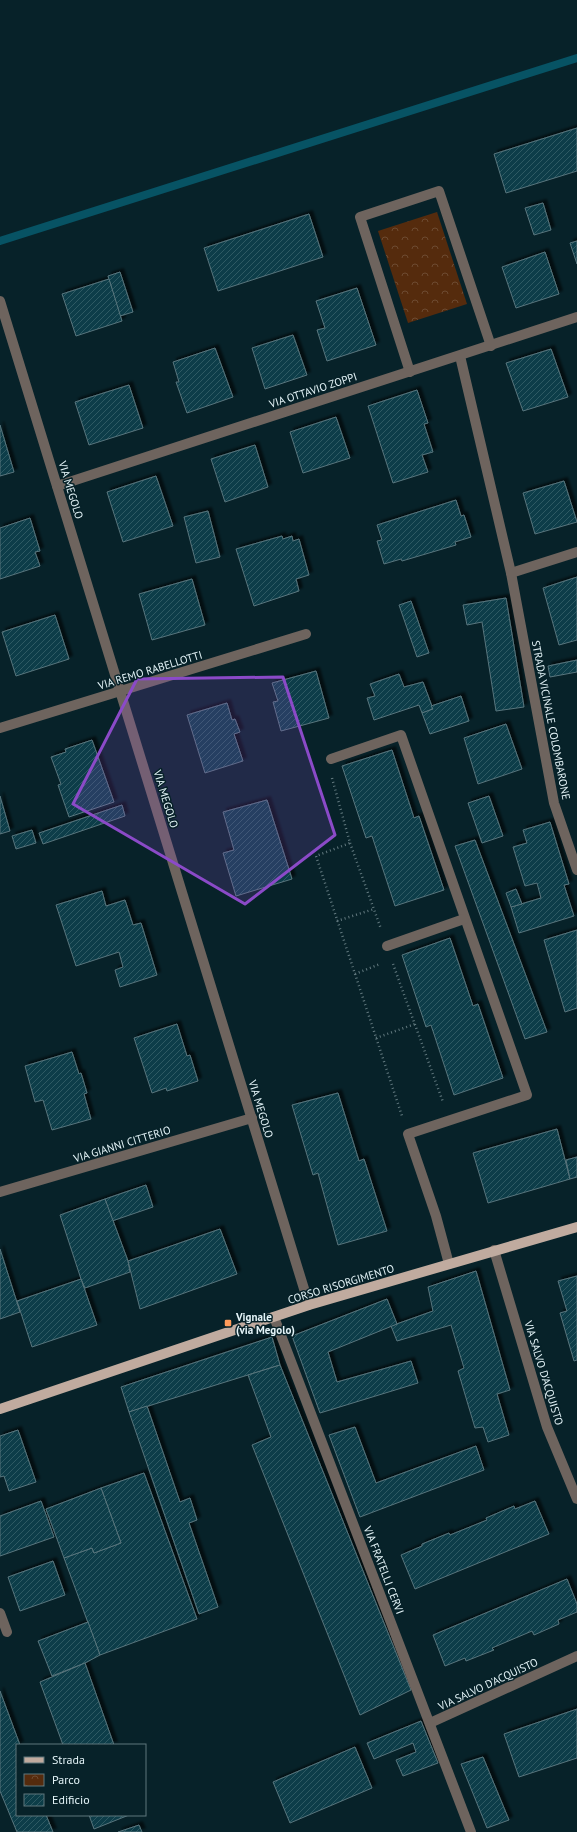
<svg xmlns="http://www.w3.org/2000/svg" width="577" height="1832" viewBox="0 0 577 1832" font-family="'PT Sans',sans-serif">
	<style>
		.park { fill: url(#park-crowns) }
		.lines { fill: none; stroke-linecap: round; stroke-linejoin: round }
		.stream { stroke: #075364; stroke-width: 8 }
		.building { fill: url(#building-hatch); stroke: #58757d; filter: url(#shadow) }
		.path { stroke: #62797f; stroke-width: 2.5; stroke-dasharray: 1 3; stroke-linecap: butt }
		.street { stroke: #6e645e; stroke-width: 10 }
		.primary { stroke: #c0ab9f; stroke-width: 10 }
		.marked { fill: #8b4ac8; fill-opacity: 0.2; stroke: #8b4ac8; stroke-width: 3; stroke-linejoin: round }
		.poi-dot { fill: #ff9b5a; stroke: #072229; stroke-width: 1.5 }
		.labels { text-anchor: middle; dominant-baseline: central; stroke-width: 3; stroke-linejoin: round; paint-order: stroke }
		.street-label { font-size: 11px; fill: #e4f4f8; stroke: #072229 }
		.poi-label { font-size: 11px; font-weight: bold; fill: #e4f4f8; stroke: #072229; text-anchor: start }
	</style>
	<defs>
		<pattern id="park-crowns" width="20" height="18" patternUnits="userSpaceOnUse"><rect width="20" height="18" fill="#552b0d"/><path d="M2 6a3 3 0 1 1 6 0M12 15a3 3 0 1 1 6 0" fill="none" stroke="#6d4a31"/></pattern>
		<pattern id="building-hatch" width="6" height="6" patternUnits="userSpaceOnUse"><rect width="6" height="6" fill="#0c3d48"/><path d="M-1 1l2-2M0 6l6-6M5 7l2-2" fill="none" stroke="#2f5a63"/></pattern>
		<filter id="shadow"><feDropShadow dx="3.5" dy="-3.5" stdDeviation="1" flood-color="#0009"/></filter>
	</defs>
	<rect width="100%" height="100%" fill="#072229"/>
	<path class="park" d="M437,212L467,304L408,323L378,231Z"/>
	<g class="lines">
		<path class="stream" d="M0,241L577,58"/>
	</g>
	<g class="building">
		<path d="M577,128V171L506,193L494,154Z"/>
		<path d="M543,203L551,230L534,235L525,208Z"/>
		<path d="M309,214L323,257L218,291L204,248Z"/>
		<path d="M577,241V264L570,243Z"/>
		<path d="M545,252L559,294L516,308L502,267Z"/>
		<path d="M120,272L133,312L120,316L108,276Z"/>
		<path d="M109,279L122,321L76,336L62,294Z"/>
		<path d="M357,288L376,345L327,361L317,330L325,328L316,301Z"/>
		<path d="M293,335L307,375L265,389L252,348Z"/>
		<path d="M215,348L233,397L187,413L176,382H179L173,362Z"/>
		<path d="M551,349L568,397L523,411L506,363Z"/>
		<path d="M129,385L143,428L89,445L75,402Z"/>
		<path d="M417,390L428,423L424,424L433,452L422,455L428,472L393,483L368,406Z"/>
		<path d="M336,417L350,458L303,473L290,432Z"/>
		<path d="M0,425L14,472L0,476Z"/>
		<path d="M255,445L268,487L225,502L211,459Z"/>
		<path d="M156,476L173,526L123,542L107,492Z"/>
		<path d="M564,481L577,522L535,534L523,493Z"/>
		<path d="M456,500L461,516L464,515L471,537L455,542L456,545L402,561L401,559L384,564L377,541L382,540L377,525Z"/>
		<path d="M208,511L220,557L196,563L184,517Z"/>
		<path d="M30,518L40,551L35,552L40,566L0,579V528Z"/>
		<path d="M282,536L283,539L292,536L293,541L299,539L309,575L296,579L299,591L254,606L236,549Z"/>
		<path d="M577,577V640L559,645L543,588Z"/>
		<path d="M192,579L205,625L152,640L139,594Z"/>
		<path d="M506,598L524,707L496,711L482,622L467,625L463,605Z"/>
		<path d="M411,601L429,653L417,657L399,605Z"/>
		<path d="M55,615L69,659L16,676L2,632Z"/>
		<path d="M577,660V672L550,677L548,666Z"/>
		<path d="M316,671L329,718L281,731L273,702L278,701L272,683Z"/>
		<path d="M399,674L404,687L423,682L433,709L422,713L419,705L374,720L367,698L375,696L370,684Z"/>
		<path d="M461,696L469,721L430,734L422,713L433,709L431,706Z"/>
		<path d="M227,703L232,720L235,719L240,732L234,734L243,761L205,773L187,715Z"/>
		<path d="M506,724L522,769L478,784L464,738Z"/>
		<path d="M92,740L114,802L69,817L58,785L61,784L51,757L66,752L65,749Z"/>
		<path d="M392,750L414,818L419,816L444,890L395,906L372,836L366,838L342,766Z"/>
		<path d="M0,796L10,831L0,834Z"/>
		<path d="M489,796L503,836L482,843L468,803Z"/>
		<path d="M267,800L292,879L236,896L223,853L234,850L223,812Z"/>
		<path d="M122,805L125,816L43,844L39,833Z"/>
		<path d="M550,822L569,884L564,885L574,916L519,933L511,907L541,898L537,883L525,886L513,847L527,843L523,830Z"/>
		<path d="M32,830L36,843L16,849L12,836Z"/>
		<path d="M475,840L547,1032L525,1039L455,846Z"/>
		<path d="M516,889L522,904L511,907L506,893Z"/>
		<path d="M102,891L106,906L125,900L133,925L141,923L157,975L120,987L115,970L123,967L119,952L76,966L56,905Z"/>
		<path d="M577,930V1008L565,1012L544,940Z"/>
		<path d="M450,938L473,1006L478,1004L503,1078L454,1095L431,1025L426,1027L402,955Z"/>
		<path d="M177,1024L187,1056L190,1055L198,1081L167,1091L166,1088L152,1093L134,1038Z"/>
		<path d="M72,1052L79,1074L81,1073L87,1093L84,1094L91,1119L52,1130L43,1100L35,1102L25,1066Z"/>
		<path d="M338,1093L359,1161L364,1159L387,1231L338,1245L318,1173L313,1175L292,1105Z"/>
		<path d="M557,1129L570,1179L488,1203L473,1153Z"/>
		<path d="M577,1157V1177L570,1179L566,1160Z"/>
		<path d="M146,1185L153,1207L112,1221L105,1199Z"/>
		<path d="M105,1199L128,1261L130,1272L85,1288L81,1279L60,1215Z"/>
		<path d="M220,1229L237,1274L140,1309L128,1261Z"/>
		<path d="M0,1249L20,1312L0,1319Z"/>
		<path d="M476,1271L510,1390L497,1394L509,1435L488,1442L483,1427L475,1428L458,1371L464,1368L451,1325L397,1341L391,1326L433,1311L428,1287Z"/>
		<path d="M577,1276V1360L574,1361L560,1313L567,1311L558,1281Z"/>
		<path d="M81,1279L97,1325L32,1347L17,1301Z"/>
		<path d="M387,1299L397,1324L328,1352L337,1382L411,1361L418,1383L320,1413L292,1336Z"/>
		<path d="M272,1337L280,1365L129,1412L121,1387Z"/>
		<path d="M280,1365L411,1690L360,1715L252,1445L271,1437L248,1375Z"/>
		<path d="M147,1406L180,1502L190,1498L197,1520L189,1523L218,1607L199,1614L129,1412Z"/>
		<path d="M355,1427L376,1483L476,1446L484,1470L360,1517L329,1435Z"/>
		<path d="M18,1430L36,1482L9,1491L4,1476L0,1477V1436Z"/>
		<path d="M144,1473L197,1619L100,1655L64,1558L92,1548L94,1553L121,1543L101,1488Z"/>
		<path d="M101,1488L121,1543L94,1553L92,1548L64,1558L46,1509Z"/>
		<path d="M41,1501L54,1537L0,1556V1516Z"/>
		<path d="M535,1501L549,1534L415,1589L401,1555L422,1546V1544L449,1533L450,1535L487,1520L486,1518L514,1506L515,1509Z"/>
		<path d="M53,1561L65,1595L20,1611L8,1577Z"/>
		<path d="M567,1579L577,1604V1612L558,1620L559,1624L534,1635L532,1631L492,1648L494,1650L466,1661L465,1658L445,1666L433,1635Z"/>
		<path d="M88,1622L100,1655L85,1663L52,1676L38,1641Z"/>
		<path d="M85,1663L114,1745H63L40,1682Z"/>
		<path d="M0,1691L20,1745H17V1815H46L53,1832H17L0,1791Z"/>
		<path d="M577,1709V1758L519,1777L504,1734Z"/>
		<path d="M421,1721L438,1763L403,1776L396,1760L416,1752L413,1743L374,1759L367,1743Z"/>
		<path d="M355,1747L372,1788L290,1823L273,1782Z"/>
		<path d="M483,1757L509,1820L487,1828L461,1764Z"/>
		<path d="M89,1815H129L94,1829Z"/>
		<path d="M139,1825L142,1832H118Z"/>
	</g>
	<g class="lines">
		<g class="path">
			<path d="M332,778L350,843L316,856L402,1116"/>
			<path d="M350,843L381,929"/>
			<path d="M337,921L374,909"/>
			<path d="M393,964L443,1102"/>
			<path d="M355,974L380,964"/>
			<path d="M376,1038L415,1024"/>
		</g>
		<g class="street">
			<path d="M0,301L309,1305"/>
			<path d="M460,356L511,573L554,803L577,870"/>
			<path d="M410,372L360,217L439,191L491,346"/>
			<path d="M57,486L577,317"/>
			<path d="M511,573L577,552"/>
			<path d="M0,728L306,634"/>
			<path d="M331,759L401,735L527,1095L408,1134L436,1216L449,1264"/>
			<path d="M387,946L464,919"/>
			<path d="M0,1192L252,1118"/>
			<path d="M494,1250L547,1427L577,1499"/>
			<path d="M274,1317L471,1832"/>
			<path d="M0,1613L7,1632"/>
			<path d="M430,1723L577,1656"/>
		</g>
		<path class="primary" d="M0,1409L309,1305L577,1227"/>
	</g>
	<path class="marked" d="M283,677L335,835L245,904L73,804L137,679Z"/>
	<rect class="poi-dot" x="224" y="1319" width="8" height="8" rx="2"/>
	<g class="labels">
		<g class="street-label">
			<text transform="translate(313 390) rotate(-18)">VIA OTTAVIO ZOPPI</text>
			<text transform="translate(71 490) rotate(73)">VIA MEGOLO</text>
			<text transform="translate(150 670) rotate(-17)">VIA REMO RABELLOTTI</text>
			<text transform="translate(551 720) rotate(79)">STRADA VICINALE COLOMBARONE</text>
			<text transform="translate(166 799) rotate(73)">VIA MEGOLO</text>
			<text transform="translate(261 1109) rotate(73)">VIA MEGOLO</text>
			<text transform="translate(122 1144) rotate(-17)">VIA GIANNI CITTERIO</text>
			<text transform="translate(341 1284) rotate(-17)">CORSO RISORGIMENTO</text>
			<text transform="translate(544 1373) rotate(73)">VIA SALVO D'ACQUISTO</text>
			<text transform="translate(384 1570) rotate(69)">VIA FRATELLI CERVI</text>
			<text transform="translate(488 1684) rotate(-25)">VIA SALVO D'ACQUISTO</text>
		</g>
		<g class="poi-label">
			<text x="236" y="1317">Vignale<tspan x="236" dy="13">(via Megolo)</tspan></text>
		</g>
	</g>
	<rect x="16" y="1744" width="130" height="72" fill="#072229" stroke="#5f767c"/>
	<rect x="24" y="1757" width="20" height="6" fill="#c0ab9f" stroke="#5f767c"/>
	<text x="52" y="1764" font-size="12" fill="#e4f4f8">Strada</text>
	<rect x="24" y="1774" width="20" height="12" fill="url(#park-crowns)" stroke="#5f767c"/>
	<text x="52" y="1784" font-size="12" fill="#e4f4f8">Parco</text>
	<rect x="24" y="1794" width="20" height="12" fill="url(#building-hatch)" stroke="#5f767c"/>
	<text x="52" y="1804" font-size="12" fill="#e4f4f8">Edificio</text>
</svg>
